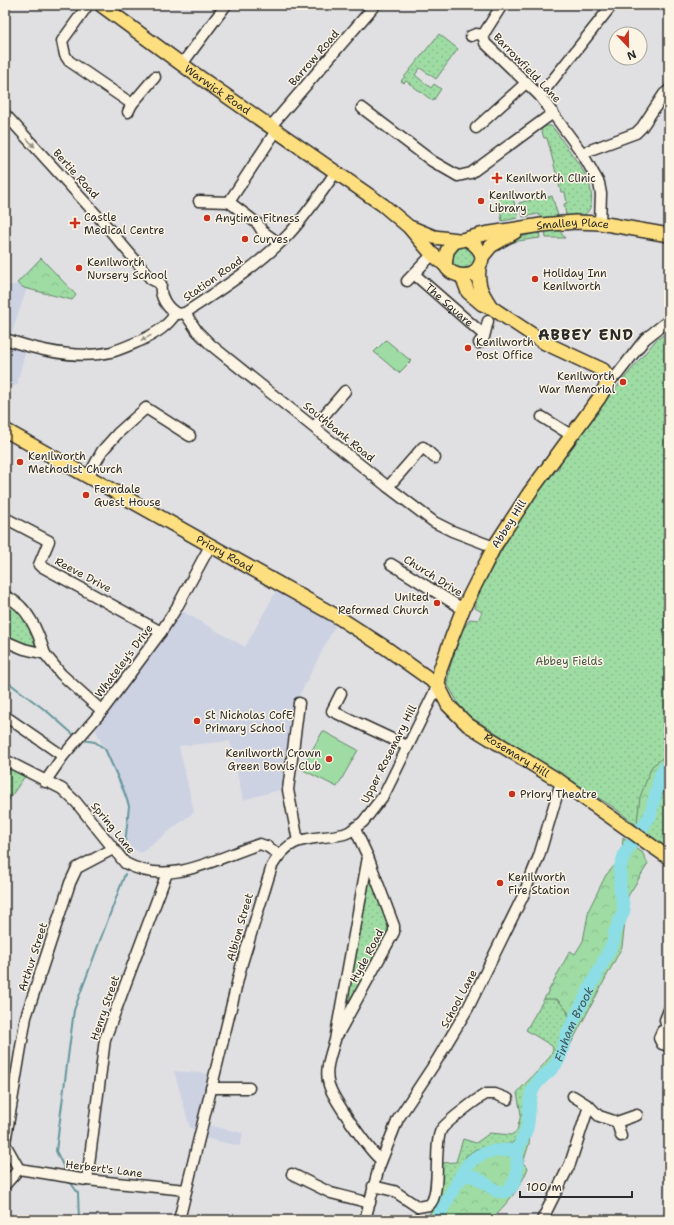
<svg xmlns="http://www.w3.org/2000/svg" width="674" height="1225" viewBox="0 0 674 1225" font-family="'Shantell Sans',sans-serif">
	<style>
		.built { fill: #ccd2e2 }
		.green { fill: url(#green-dots); stroke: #648468 }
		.forest { fill: url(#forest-crowns); stroke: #648468 }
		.pitch { fill: #9edca4; stroke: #648468 }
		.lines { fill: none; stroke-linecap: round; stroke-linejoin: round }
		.stream { stroke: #65969b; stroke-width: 2 }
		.river { stroke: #8cdde5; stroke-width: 13 }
		.minor-casing { stroke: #2b2b2b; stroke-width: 13 }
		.major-casing { stroke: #2b2b2b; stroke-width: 16 }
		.minor { stroke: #fcf5e5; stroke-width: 10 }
		.major { stroke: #fedf80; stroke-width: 13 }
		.oneway { fill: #949088 }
		.poi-dot { fill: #c8321e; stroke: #fcf5e5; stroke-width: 1.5 }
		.labels { text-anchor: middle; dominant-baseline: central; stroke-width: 3; stroke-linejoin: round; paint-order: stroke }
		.street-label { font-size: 11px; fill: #2b2b2b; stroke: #fcf5e5 }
		.poi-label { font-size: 11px; fill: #2b2b2b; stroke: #fcf5e5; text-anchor: start }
		.park-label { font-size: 11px; fill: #485749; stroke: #fcf5e5 }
		.water-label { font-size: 12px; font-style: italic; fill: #43585a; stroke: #fcf5e5 }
		.district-label { font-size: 15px; font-weight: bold; letter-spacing: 1px; fill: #2b2b2b; stroke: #fcf5e5 }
	</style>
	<defs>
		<pattern id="green-dots" width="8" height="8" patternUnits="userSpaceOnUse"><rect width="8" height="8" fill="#9edca4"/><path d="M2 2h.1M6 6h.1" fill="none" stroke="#88bd8d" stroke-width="1.8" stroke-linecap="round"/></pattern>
		<pattern id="forest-crowns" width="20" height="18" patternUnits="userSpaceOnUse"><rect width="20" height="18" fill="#9edca4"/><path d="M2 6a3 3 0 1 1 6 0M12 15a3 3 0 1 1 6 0" fill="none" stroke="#88bd8d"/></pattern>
	</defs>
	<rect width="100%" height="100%" fill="#e0e0e3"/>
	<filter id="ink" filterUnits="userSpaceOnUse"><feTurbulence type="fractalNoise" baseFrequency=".025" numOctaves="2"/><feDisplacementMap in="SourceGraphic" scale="8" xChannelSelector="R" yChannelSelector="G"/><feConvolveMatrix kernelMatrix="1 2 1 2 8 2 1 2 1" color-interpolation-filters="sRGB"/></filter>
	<g filter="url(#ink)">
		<g class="built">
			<path d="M20,284L27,288L8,344L26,350L18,379V385L5,388V286Z"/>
			<path d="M278,588L337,622L296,702L283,789L243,800L230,741L179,746L194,812L141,853L124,844L128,806L95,728L180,610L245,647Z"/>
			<path d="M174,1071L214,1074L202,1124L243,1133L240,1146L199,1137L201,1130L190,1128Z"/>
		</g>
		<g class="green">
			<path d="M439,34L458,49L436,79L420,68L415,75L431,88L434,84L441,89L433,101L406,81L404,83L401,81Z"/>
			<path d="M546,126H551L555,130C564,144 586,171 590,186C595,207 588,222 566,215L564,204L567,203L565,192H561L547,138H544L541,129Z"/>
			<path d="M512,194L518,218L502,221L498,197Z"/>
			<path d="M545,196V198L552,196L558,216L543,219L538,214L523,217L519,203Z"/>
			<path d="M558,229L565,238H546L545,231Z"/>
			<path d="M539,232L540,238L518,241L506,245L504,242Z"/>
			<path d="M464,244L474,250L476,259L469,271L456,272L447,254Z"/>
			<path d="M669,331V850L613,807L463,712L447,683L450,667L462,631L470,619L478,620L482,612L475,608L478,595L508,538L547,479L559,468L561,460L611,394L656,340Z"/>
			<path d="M5,601C23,611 31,625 36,645H29L5,635Z"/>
			<path d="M5,765L25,776L5,805Z"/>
			<path d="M369,869L391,929L342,1021Z"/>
			<path d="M551,998C560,1000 568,1009 569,1018L554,1061L540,1075L525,1102V1118L522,1133L511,1144L495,1145L454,1187L444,1209L436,1220H428L427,1217L439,1200L440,1175L443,1163L456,1162L463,1139L476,1143L490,1133L511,1135L517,1131L521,1114L517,1093C526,1081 550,1062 553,1049L552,1046L526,1030L544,999Z"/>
		</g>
		<g class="forest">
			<path d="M41,258L76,295L72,300L24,288L17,283Z"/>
			<path d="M664,757L669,760V778L648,829L637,822L640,797L652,766Z"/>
			<path d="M623,837L631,846L642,852L648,864L628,896L622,947L566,1053L558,1067L535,1094L529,1144L523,1163L528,1168C520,1189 506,1205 490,1220H436L449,1198L466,1156L476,1149L511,1144L522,1133L525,1118V1102L529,1090L554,1061L569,1018L568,1012L557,999H544L570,951L575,954L583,941L589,909L606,875L616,864L622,852Z"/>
		</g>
		<g class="pitch">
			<path d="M386,340L411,361L399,373L374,352Z"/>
			<path d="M323,731L358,750L337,787L301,769Z"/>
		</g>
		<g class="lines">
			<g class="stream">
				<path d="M5,680L49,713L74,735"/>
				<path d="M82,740L95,742L105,749L124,791L129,806L124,854"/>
				<path d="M66,1172L56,1151L74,1010L125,874"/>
				<path d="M70,1182L78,1193L79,1220"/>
			</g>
			<g class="river">
				<path d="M458,1181C471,1151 488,1150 518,1150"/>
				<path id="s1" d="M436,1220C442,1211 456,1181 463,1177C480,1168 496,1205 511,1187C521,1175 515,1162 518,1149C521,1140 527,1133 528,1123C529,1115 529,1105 531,1096C533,1080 552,1073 558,1061C563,1052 564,1041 568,1032C583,1001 599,971 614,940V934L624,910L620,889V868L625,853L650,816L661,773L669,763"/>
			</g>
			<defs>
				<g id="minor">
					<path d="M88,5L62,41L65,55L69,61L132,104"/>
					<path d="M483,35L485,43L540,96L582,153L599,183L601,194L600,223"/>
					<path d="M471,36L476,34L483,35L502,5"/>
					<path d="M182,64L226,5"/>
					<path d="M540,96L612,5"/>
					<path d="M362,108L432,161L458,176L471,173L553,113"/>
					<path d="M128,112L132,104L155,77"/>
					<path d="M5,114L103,222L151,279L161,284C159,296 167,309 178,314L185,313C221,289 258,266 288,235C305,217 319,196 333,176"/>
					<path d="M271,126L375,5"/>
					<path d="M476,128L527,82"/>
					<path d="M274,134L229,202L258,224L262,231L276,241"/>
					<path d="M582,153L636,133L642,127L664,94L669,90"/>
					<path d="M199,201L229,202"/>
					<path id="s2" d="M414,274L484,335"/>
					<path d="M407,281L430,257"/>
					<path d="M185,313L197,331L211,345L388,487L434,522L452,531L494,547"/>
					<path d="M5,339C37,350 77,360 111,352C122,349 132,344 142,340C156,333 167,327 176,313"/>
					<path d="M479,343L484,337L488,321"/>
					<path d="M610,379L617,375L645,339L669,320"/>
					<path d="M542,417L571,435"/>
					<path d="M314,427L345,391"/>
					<path d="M88,477L102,451L118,433L146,408L190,436"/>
					<path d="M388,487L423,447L435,458"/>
					<path d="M5,518L49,541L39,565L161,632"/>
					<path d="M391,564L463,609"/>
					<path d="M5,596C28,605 38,632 45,654"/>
					<path d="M5,641L24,649L45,654L61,674L102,711"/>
					<path d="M341,693L332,711L407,746"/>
					<path d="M5,716L63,756"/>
					<path d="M5,760L62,789L76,802L125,863C171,888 215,858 260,844L268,847L279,855"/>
					<path d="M45,782L63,756L102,711L161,632L177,607L210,546"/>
					<path d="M355,829L368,857L335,1040C331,1054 324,1070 329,1085C333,1099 370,1152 381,1160"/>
					<path d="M298,841L288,790L299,703"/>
					<path d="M667,1028L665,1020L669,1010"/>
					<path d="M669,1028L662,1031L659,1038L662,1044L669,1046"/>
					<path d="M338,1034L394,932V926L368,857"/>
					<path d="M211,1088H249"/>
					<path d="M573,1096L589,1106L599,1116L617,1122L637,1115"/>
					<path d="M617,1122L621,1136"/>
					<path d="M5,1143L26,1017L70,883L77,868L113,849"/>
					<path d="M5,1144L19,1169L5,1185"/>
					<path d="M19,1169L87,1180L186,1190"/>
					<path d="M292,1174L331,1193L370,1203"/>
					<path d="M87,1180L105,1039L167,873"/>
					<path d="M373,1186L394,1191L418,1207L429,1205C442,1195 433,1146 441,1130C444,1124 478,1098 486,1094H495L508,1099"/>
					<path d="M179,1220L242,963L272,866C292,832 311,841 344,834L349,832L363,822L384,795L438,685"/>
					<path d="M365,1220L379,1167L398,1119L437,1060L468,1008L523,896L539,856L561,782"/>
					<path d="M542,1220L570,1164L589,1106"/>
				</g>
				<g id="major">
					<path id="s3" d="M101,5L195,74L383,205L409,227L431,253L445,265"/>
					<path d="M412,228L434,237L458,240"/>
					<path id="s4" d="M467,239C483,250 488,259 473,274C462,277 451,276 445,265L447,251L454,242L484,234L541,225L575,222L600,223L669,235"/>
					<path d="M482,257L491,246L515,232"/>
					<path d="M479,268C477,286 482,293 491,307"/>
					<path id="s5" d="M462,276L468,292L482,304L492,308L545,343L603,370L610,379L599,398L530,492L494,547L463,609L452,637L440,670L438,685L448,705L468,725L561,782L669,858"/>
					<path id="s6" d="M5,430L338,617L386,648L438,685"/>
				</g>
			</defs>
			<use href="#minor" class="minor-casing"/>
			<use href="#major" class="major-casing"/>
			<use href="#minor" class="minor"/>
			<use href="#major" class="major"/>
		</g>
		<defs><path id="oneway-solid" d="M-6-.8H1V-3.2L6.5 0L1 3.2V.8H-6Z"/></defs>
		<g class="oneway">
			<use href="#oneway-solid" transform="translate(31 143) rotate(47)"/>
			<use href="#oneway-solid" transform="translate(146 338) rotate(153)"/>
		</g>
	</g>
	<g class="poi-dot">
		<path d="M495 172h4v4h4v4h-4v4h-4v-4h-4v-4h4z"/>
		<circle cx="481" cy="201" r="4"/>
		<circle cx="207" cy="218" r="4"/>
		<path d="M73 217h4v4h4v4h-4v4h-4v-4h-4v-4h4z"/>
		<circle cx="245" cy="239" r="4"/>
		<circle cx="79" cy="268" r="4"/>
		<circle cx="535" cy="279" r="4"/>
		<circle cx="468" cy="348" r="4"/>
		<circle cx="623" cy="382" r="4"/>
		<circle cx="20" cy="462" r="4"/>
		<circle cx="86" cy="495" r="4"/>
		<circle cx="437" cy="603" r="4"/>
		<circle cx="197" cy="721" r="4"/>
		<circle cx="329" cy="759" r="4"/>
		<circle cx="512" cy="794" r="4"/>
		<circle cx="500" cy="883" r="4"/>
	</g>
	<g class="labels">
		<g class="street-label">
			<text transform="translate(314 58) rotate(-49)">Barrow Road</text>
			<text transform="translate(527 68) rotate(46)">Barrowfield Lane</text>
			<text stroke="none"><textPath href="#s3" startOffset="144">Warwick Road</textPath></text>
			<text transform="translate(76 174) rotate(48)">Bertie Road</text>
			<text stroke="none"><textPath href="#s4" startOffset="222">Smalley Place</textPath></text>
			<text transform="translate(213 279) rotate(-35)">Station Road</text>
			<text stroke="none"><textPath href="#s2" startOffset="47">The Square</textPath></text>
			<text transform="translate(339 432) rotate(39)">Southbank Road</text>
			<text transform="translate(509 524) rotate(-58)">Abbey Hill</text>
			<text stroke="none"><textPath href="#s6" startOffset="252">Priory Road</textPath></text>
			<text transform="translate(83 575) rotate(28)">Reeve Drive</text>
			<text transform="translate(433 576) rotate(32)">Church Drive</text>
			<text transform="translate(124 661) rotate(-53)">Whateley's Drive</text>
			<text transform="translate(389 754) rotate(-63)">Upper Rosemary Hill</text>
			<text stroke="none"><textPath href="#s5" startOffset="647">Rosemary Hill</textPath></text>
			<text transform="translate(113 828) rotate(51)">Spring Lane</text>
			<text transform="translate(240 927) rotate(-74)">Albion Street</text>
			<text transform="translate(367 956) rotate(-62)">Hyde Road</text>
			<text transform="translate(33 957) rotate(-72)">Arthur Street</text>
			<text transform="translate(459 999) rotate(-62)">School Lane</text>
			<text transform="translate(105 1008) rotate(-71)">Henry Street</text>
			<text transform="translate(104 1169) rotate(7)">Herbert's Lane</text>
		</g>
		<g class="poi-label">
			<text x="506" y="178">Kenilworth Clinic</text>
			<text x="489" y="195">Kenilworth<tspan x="489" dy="13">Library</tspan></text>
			<text x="84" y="217">Castle<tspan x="84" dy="13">Medical Centre</tspan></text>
			<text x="215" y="218">Anytime Fitness</text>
			<text x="253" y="239">Curves</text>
			<text x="87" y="262">Kenilworth<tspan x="87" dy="13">Nursery School</tspan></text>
			<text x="543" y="273">Holiday Inn<tspan x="543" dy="13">Kenilworth</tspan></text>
			<text x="476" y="342">Kenilworth<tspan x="476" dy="13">Post Office</tspan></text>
			<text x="615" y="376" text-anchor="end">Kenilworth<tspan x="615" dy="13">War Memorial</tspan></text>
			<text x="28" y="456">Kenilworth<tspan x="28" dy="13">Methodist Church</tspan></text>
			<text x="94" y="489">Ferndale<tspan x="94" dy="13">Guest House</tspan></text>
			<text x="429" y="597" text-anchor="end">United<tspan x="429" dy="13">Reformed Church</tspan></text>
			<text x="205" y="715">St Nicholas CofE<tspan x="205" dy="13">Primary School</tspan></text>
			<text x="321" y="753" text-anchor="end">Kenilworth Crown<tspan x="321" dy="13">Green Bowls Club</tspan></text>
			<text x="520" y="794">Priory Theatre</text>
			<text x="508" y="877">Kenilworth<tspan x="508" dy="13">Fire Station</tspan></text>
		</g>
		<g class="park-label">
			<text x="569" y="661">Abbey Fields</text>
		</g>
		<g class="water-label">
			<text stroke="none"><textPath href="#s1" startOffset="285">Finham Brook</textPath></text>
		</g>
		<g class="district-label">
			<text x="586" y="335">ABBEY END</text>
		</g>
	</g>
	<rect width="674" height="1225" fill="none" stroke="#fcf5e5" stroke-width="20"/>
	<rect x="10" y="10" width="654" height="1205" fill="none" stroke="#2b2b2b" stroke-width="1.5" filter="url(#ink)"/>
	<g transform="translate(628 46) rotate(158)"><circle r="19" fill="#fcf5e5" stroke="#a8a49b"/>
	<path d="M0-3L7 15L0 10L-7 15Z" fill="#c8321e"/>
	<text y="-6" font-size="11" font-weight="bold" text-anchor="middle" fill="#2b2b2b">N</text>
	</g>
	<path d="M520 1191v6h112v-6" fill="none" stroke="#2b2b2b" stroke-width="2"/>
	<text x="526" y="1191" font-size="12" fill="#2b2b2b" stroke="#fcf5e5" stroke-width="3" paint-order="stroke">100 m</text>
</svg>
